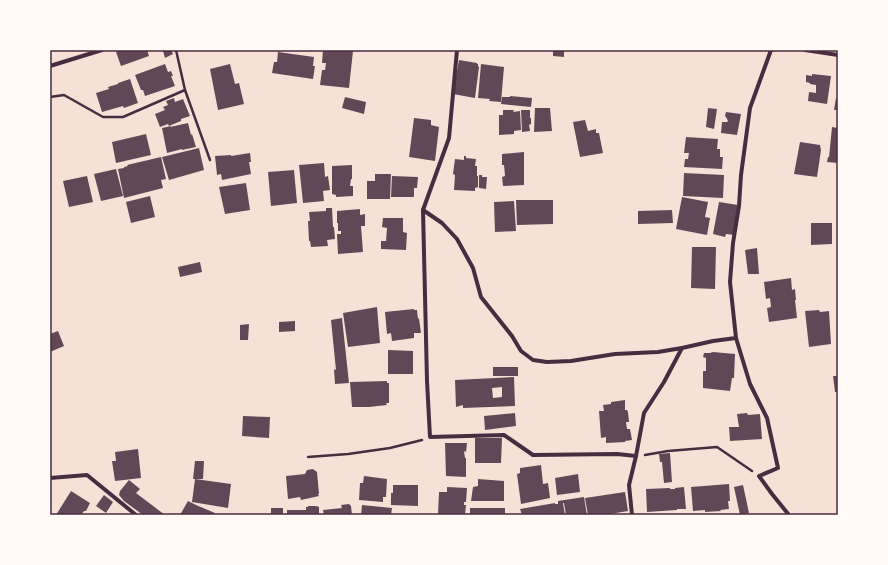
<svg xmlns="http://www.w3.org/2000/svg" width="888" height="565" viewBox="0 0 888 565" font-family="'Titillium Web',sans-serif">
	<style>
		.building { fill: #644757; fill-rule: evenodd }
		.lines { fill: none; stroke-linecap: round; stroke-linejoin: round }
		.path { stroke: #4a2c40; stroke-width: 2.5 }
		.minor { stroke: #4a2c40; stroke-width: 4 }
		.neatline { fill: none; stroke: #4a2c40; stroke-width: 1.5 }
	</style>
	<rect width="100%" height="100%" fill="#f7e1d7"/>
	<g class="building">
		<path d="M121,50H147L149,56L121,66L116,52Z"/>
		<path d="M166,50H171L173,54L165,58L163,51Z"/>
		<path d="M323,50L353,51L349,88L320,85L322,70H325L326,63H322Z"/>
		<path d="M553,50H564V57L553,56Z"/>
		<path d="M278,52L314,57L313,66H315L313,79L272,73L274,62H277Z"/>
		<path d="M459,60L477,63V64H478V66L479,67L475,98L453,94Z"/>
		<path d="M165,64L168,72L171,71L173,76H171L175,86L145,96L143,90H141L135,75Z"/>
		<path d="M230,64L235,84L239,83L244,104L218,110L210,69Z"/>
		<path d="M481,64L504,67L501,102L489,101L490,99L478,98Z"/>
		<path d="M812,74L831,76L827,104L808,101L809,92L816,93V85L810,84V83L806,82V75L812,76Z"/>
		<path d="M130,79L138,103L124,108L123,106L102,112L96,93L109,89L108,87L118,84V83Z"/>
		<path d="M510,96L532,98L531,107L501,104L502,97H510Z"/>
		<path d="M345,97L366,102L364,114L342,108Z"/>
		<path d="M174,98L175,102L183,99L190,116L181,119V121L169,126L168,124L160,127L155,114L165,110L163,107L168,105L166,101Z"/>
		<path d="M836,98L838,99V110H834Z"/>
		<path d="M535,108H550L552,131L534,132Z"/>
		<path d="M708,108L717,109L714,129L706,127Z"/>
		<path d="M503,110H514L513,112L520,111L521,130L514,131V134L499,135V115H503Z"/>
		<path d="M521,110H530V118H531V124L529,125L530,131L522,132Z"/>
		<path d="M726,112L741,114L737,135L721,133L722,122H727L728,121L726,117L725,116Z"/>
		<path d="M414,118L431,120V125L439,127L435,161L409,157Z"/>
		<path d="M585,120L588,131L596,129V133H599L603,153L580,157L573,122Z"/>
		<path d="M188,123L191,135L192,134L196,147L182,150V149L167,153L162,128L171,126L170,127Z"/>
		<path d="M832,127L838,128V163L827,162L828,157H829Z"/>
		<path d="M146,134L151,155L116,163L112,142Z"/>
		<path d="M686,137L718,139L717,149H720V157H723L722,169L684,167L685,159H688L689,153H684Z"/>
		<path d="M800,142L820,145L821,150L817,177L794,174Z"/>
		<path d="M199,148L204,170L169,180L162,157Z"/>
		<path d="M524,152V185L503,186L502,177L505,176L504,165H502V154Z"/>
		<path d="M250,153L251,162H249L251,174L222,180L221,174L217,175L215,156L231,155V156Z"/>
		<path d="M464,156H466V158L476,159L475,166H477V176H478V187L475,188V191L454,190L455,175L453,174L455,159L464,160Z"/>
		<path d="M161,157L166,179L161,180L163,188L124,198L118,169L124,168V167L128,166L127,165Z"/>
		<path d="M324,163L325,177L328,176L330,190L323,191L324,201L303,203L299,165Z"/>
		<path d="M352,165V179H351L350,186H353V196L336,197V195L332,194V166Z"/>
		<path d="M116,169L123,196L101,201L94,174Z"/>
		<path d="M294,170L297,203L271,206L268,172Z"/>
		<path d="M684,173L724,175L723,198L683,196Z"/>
		<path d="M375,174H391L390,199H367V181H375Z"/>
		<path d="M479,175H482V177H487L486,189L479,188Z"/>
		<path d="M87,176L93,202L69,207L63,181Z"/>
		<path d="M392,176L418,177L417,188H414V197H391Z"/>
		<path d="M246,183L250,210L225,214L219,187Z"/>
		<path d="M150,196L155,217L131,223L126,202Z"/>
		<path d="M682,197L708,202L705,217L710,218L707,235L676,229Z"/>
		<path d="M516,200H553V224L517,225Z"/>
		<path d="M514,201L516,231L495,232L494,202Z"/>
		<path d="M719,202L738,205L734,235L726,234L725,237L713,234Z"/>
		<path d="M326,208H332L333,227H334L335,239L327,240L328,246L311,247L310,241H309L308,221H310L309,212L326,211Z"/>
		<path d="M360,209V215L365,214V226H361L363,252L338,254L337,234H341V231H338V223H337V211Z"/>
		<path d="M672,210L673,223L638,224V211Z"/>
		<path d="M383,218H403V232L407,233L406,250L381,249V241H386L387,228L382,227Z"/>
		<path d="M811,223H832V244L811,245Z"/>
		<path d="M692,247H716L715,289L691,288Z"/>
		<path d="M757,248L759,274H748L745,250Z"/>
		<path d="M200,262L202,272L180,277L178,267Z"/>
		<path d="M791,278L792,290L795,289L796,300H795L797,318L769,322L767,308L771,307L770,298L766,299L764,282Z"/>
		<path d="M377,307L380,343L348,347L343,313Z"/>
		<path d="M414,309V310H417L418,319L419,318L421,333H414V338L392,341L391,333L387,334L385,312Z"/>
		<path d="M819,310L820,312L829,311L831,344L809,347L805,311Z"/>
		<path d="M342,318L349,383L335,384L334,369L336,370L331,320Z"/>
		<path d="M295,321V331L279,332V322Z"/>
		<path d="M249,324L248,340H240V325Z"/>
		<path d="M58,331L64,346L50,352V334Z"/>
		<path d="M388,350L413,351V374H388Z"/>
		<path d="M713,352L735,354L734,378H732L730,391L703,388V371H706V358L703,357L704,353H710Z"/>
		<rect x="493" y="367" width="25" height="9"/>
		<path d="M833,376H838V392H835Z"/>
		<path d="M514,377L515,406L463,408V405L456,407L455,380ZM502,387V397L493,398L492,388Z"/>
		<path d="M387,381V383H389V403H386L387,405L369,407H352L350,382Z"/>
		<path d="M625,400V410H627L628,412L629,422H626L627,429H630L632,440L625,441V442L606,443V437L601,438L599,411H604L603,405L611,404V402Z"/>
		<path d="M515,413L516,426L485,430L484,416Z"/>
		<path d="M747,413L748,415L760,414L762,439L730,441L729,427H739L737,414Z"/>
		<path d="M243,416L270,417L269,438L242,436Z"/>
		<path d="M475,438H502L501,463H475Z"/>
		<path d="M445,443H467L466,452L464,451L465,458H466V477L446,476Z"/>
		<path d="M138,449L141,478L115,481L112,461H116L115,452Z"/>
		<path d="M670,453L672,482L664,483L662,462H660L659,454Z"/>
		<path d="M195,461H204L203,479H193Z"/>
		<path d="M541,465L543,484L548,483L550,498L521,504L517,474L520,473V468Z"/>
		<path d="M313,469L317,472L319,494H318L319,496L301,500L300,497L288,499L286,476L305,474L307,470Z"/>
		<path d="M578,474L580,492L557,495L555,478Z"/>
		<path d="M364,476L387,479L386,497H383V502L359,500L360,483H363Z"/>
		<path d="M195,479L231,484L228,508L192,502Z"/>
		<path d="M478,479L504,481V501H471L473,487L478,486Z"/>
		<path d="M129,480L140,489L136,493L165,515H143L124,501L119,495L120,491Z"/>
		<path d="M729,484L730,501H728L729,509L720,510L721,511L705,512V510L693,511L691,487Z"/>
		<path d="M393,485H418V506L391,505V493H393Z"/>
		<path d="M743,485L749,513L740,515L734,487Z"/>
		<path d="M447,487L467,488L466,502H464V505H466L465,515H438L439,492H447Z"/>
		<path d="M684,487L686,509H677V510L647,512L646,489L670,488V489H675V488Z"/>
		<path d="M71,491L90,503L86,511H84L81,515H56Z"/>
		<path d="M625,492L628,511L604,515H588L585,498Z"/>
		<path d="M104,495L113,502L106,513L96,506Z"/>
		<path d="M584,497L587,515H566L564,503H563L565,515H522L520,509L555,503V504H558V501Z"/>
		<path d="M188,501L196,505L215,513L214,515H180Z"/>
		<path d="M349,504L351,506L352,515H324L323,510L342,508L341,505Z"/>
		<path d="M362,505L392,508L391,515H361Z"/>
		<path d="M308,506H316L319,507V515H287V510H306V507H308Z"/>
		<rect x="271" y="508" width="12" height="7"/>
		<rect x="470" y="508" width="35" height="7"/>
	</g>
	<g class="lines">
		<g class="path">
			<path d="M176,50L185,90L210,160"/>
			<path d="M50,97L64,95L103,117H123L185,90"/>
			<path d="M645,455L668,451L717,447L752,471"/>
			<path d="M308,457L348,454L390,448L422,440"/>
		</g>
		<g class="minor">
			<path d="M457,50L449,138L423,210L427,381L430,437L504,435L533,455L617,454L636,456L629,485L632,515"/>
			<path d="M771,50L750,108L741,175L739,206L733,243L730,282L736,338L750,384L767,418L778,468L759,476L772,494L789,515"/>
			<path d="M805,50L838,55"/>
			<path d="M50,66L102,50"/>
			<path d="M423,210L442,223L457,239L473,268L481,297L512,336L521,351L533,360L547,362L571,361L615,354L658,352L682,348L713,341L736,338"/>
			<path d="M636,456L644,413L664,382L682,348"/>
			<path d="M50,478L87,475L136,515"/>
		</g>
	</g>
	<rect width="888" height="565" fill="none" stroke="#fffaf5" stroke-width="102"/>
	<rect x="51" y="51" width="786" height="463" class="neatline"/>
</svg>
